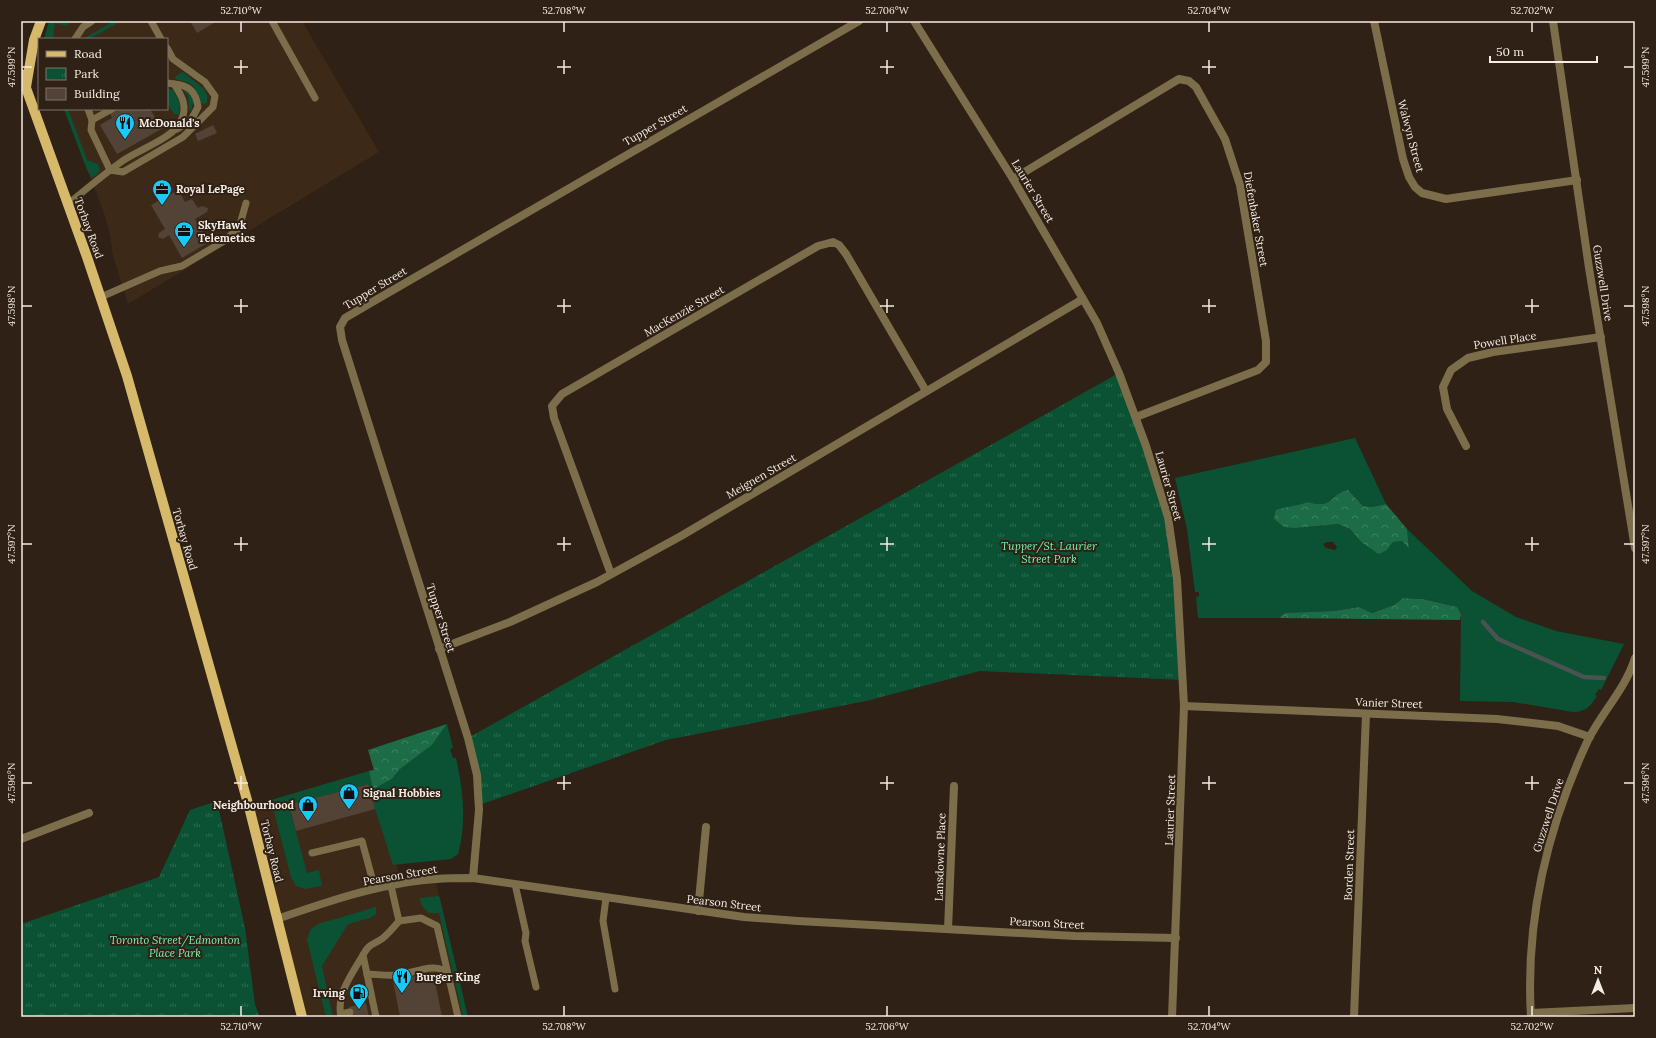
<svg xmlns="http://www.w3.org/2000/svg" width="1656" height="1038" viewBox="0 0 1656 1038" font-family="Lora,serif">
	<style>
		.built { fill: #3c2918 }
		.green { fill: #0a5233; fill-rule: evenodd }
		.forest { fill: url(#forest-crowns) }
		.park { fill: url(#park-tufts) }
		.lines { fill: none; stroke-linecap: round; stroke-linejoin: round }
		.stream { stroke: #4b5352; stroke-width: 4.5 }
		.building { fill: #534336 }
		.lane { stroke: #7c6e4a; stroke-width: 7 }
		.street { stroke: #7c6e4a; stroke-width: 8 }
		.primary { stroke: #d6b96b; stroke-width: 10 }
		.ticks { fill: none; stroke: #f5ece3; stroke-width: 1.5 }
		.labels { text-anchor: middle; dominant-baseline: central; stroke-width: 4; stroke-linejoin: round; paint-order: stroke }
		.poi-label { font-size: 11px; font-weight: bold; fill: #f5ece3; stroke: #2f2115; text-anchor: start }
		.street-label { font-size: 11px; fill: #f5ece3; stroke: #2f2115 }
		.park-label { font-size: 11px; font-style: italic; fill: #75f8b4; stroke: #2f2115 }
		.neatline { fill: none; stroke: #f5ece3; stroke-width: 1.5 }
		.ticks-label { font-size: 10px; text-anchor: middle; fill: #f5ece3 }
	</style>
	<defs>
		<pattern id="forest-crowns" width="20" height="18" patternUnits="userSpaceOnUse"><rect width="20" height="18" fill="#1c6c47"/><path d="M2 6a3 3 0 1 1 6 0M12 15a3 3 0 1 1 6 0" fill="none" stroke="#3e8161"/></pattern>
		<pattern id="park-tufts" width="24" height="20" patternUnits="userSpaceOnUse"><rect width="24" height="20" fill="#0a5233"/><path d="M3 7l-1-3M5 7V3M7 7l1-3M15 17l-1-3M17 17v-4M19 17l1-3" fill="none" stroke="#2e6b50"/></pattern>
	</defs>
	<rect width="100%" height="100%" fill="#2f2115"/>
	<g class="built">
		<path d="M49,21H302L379,152L128,304L113,256L110,235L104,213L64,109H167V39H44Z"/>
		<path d="M369,771L402,884L435,879L468,1017H302L249,807Z"/>
	</g>
	<g class="green">
		<path d="M49,21H69V24L66,26L55,23L53,39H44Z"/>
		<path d="M114,21H122L89,39H83Z"/>
		<path d="M183,72L204,89L207,95V103L202,104L193,86L187,82L175,79L176,76Z"/>
		<path d="M182,88L186,89L194,100L191,110H189L188,96Z"/>
		<path d="M167,89L173,90L180,103L179,115L174,114L167,103Z"/>
		<path d="M64,109H68L87,160L98,164L100,171L92,178L87,170Z"/>
		<path d="M1355,438L1386,504L1372,507L1363,506L1348,490C1330,493 1334,510 1308,502L1299,506H1289L1296,528L1338,524L1350,529L1361,542L1387,550L1393,542L1402,541L1409,547L1407,529L1472,591L1516,617L1556,631L1624,644L1601,690L1599,689L1595,695L1597,696C1590,707 1585,712 1573,712L1513,702L1460,701L1461,614L1457,607L1423,599L1403,598L1394,605L1372,613L1359,607L1334,611L1285,613L1279,618H1198L1196,597L1199,596V592H1195L1187,529L1175,478ZM1327,542H1333L1337,547L1335,550L1326,548L1323,544Z"/>
		<path d="M447,724L453,748L450,749L453,758H456C463,789 467,822 458,854L451,859L393,865L367,784L289,806L307,873L319,870L322,886L305,889L296,886L291,877L271,800L369,771L373,788L392,779L399,770L432,745Z"/>
		<path d="M439,896L440,899L468,1017H463L439,913H429C424,908 420,905 420,898Z"/>
		<path d="M376,907V914L370,918L348,924L322,966L333,1017H326L307,940L310,930L318,924Z"/>
	</g>
	<g class="forest">
		<path d="M1348,490L1363,506L1372,507L1386,504L1407,529L1409,548L1402,541L1393,542L1387,550L1379,554L1361,542L1350,529L1338,524L1296,528L1284,527L1274,519L1276,510C1287,506 1298,506 1308,502C1334,510 1330,493 1348,490Z"/>
		<path d="M1403,598L1423,599L1457,607L1461,614L1460,620L1279,618L1285,613L1334,611L1359,607L1372,613L1394,605Z"/>
		<path d="M447,724L432,745L399,770L392,779L373,789L369,771L374,770L368,750Z"/>
	</g>
	<g class="park">
		<path d="M1119,373L1168,517L1184,680L980,671L866,701L666,740L479,805L468,738Z"/>
		<path d="M217,801L245,928L255,1005L260,1017H21V924L159,877L190,810Z"/>
	</g>
	<g class="lines">
		<path class="stream" d="M1483,622L1498,639L1584,677L1604,678"/>
	</g>
	<g class="building">
		<path d="M190,21H217L197,33Z"/>
		<path d="M117,109H150L158,122L161,120L165,127L117,154L100,125L112,118L110,113Z"/>
		<path d="M213,125L217,133L198,141L195,134Z"/>
		<path d="M178,190L185,202L192,199L198,208L202,206L208,208L207,212L195,219L209,242L182,258L169,235L163,239L158,237L159,233L165,229L151,205Z"/>
		<path d="M368,784L375,809L296,831L289,805Z"/>
		<path d="M433,972L442,1017H400L393,981Z"/>
		<path d="M366,1003L369,1017H351L349,1007Z"/>
	</g>
	<g class="lines">
		<g class="lane">
			<path d="M151,21L161,39"/>
			<path d="M272,21L315,98"/>
			<path d="M75,39L83,27L92,21"/>
			<path d="M174,84C189,85 196,92 198,107L191,120L177,129"/>
			<path d="M88,109L92,120L91,130L110,170"/>
			<path d="M92,120L112,109"/>
			<path d="M110,170L123,172L183,137L213,107L215,96L205,82L173,59L167,48"/>
			<path d="M68,204C85,190 103,175 121,162C137,150 173,139 181,121C188,106 182,96 174,84L167,83"/>
			<path d="M101,297L160,271L182,266L224,241L239,228L246,203"/>
			<path d="M312,853L362,841L375,889"/>
			<path d="M515,884L526,933L525,941L536,987"/>
			<path d="M606,898L603,921L615,989"/>
			<path d="M399,921L421,918L437,926L448,974"/>
			<path d="M367,974C376,974 386,976 396,975C411,975 436,960 448,974L458,1017"/>
			<path d="M341,1014L350,1012"/>
			<path d="M341,1017C336,994 352,974 363,955"/>
			<path d="M376,1017L363,955C369,943 374,945 383,938C389,933 394,927 399,921L391,886"/>
		</g>
		<g class="street">
			<path d="M914,21L1013,179L1097,323L1119,373L1146,446L1168,517L1177,579L1184,706L1172,1017"/>
			<path d="M1374,21L1403,159L1409,177L1415,187L1422,193L1446,199L1577,180"/>
			<path d="M1553,21L1589,268L1635,548"/>
			<path d="M1013,179L1179,79L1189,81L1196,87L1225,139L1240,185L1266,341V362L1258,370L1136,417"/>
			<path d="M1466,446L1447,409L1443,387L1451,370L1468,358L1493,352L1601,337"/>
			<path d="M611,574L554,418L552,406L562,394L818,246L833,242L839,245L846,254L926,391"/>
			<path d="M439,649L510,622L597,582L681,536L1083,299"/>
			<path d="M1184,706L1497,719L1558,726L1590,737"/>
			<path d="M21,839L89,813"/>
			<path d="M473,878L479,810L477,775L468,738L342,340L340,327L345,318L374,301L859,21"/>
			<path d="M698,911L706,827"/>
			<path d="M277,919C326,902 384,882 436,879C448,878 460,878 473,878L744,917L798,921L1075,936L1176,938"/>
			<path d="M948,929L954,786"/>
			<path d="M1531,1013L1635,1008"/>
			<path d="M1354,1017L1366,714"/>
			<path d="M1531,1017C1525,919 1547,828 1588,740C1602,712 1626,688 1635,658"/>
		</g>
		<g class="primary">
			<path d="M21,74L87,257L127,376L249,807L302,1017"/>
			<path d="M26,87L34,40L41,21"/>
		</g>
	</g>
	<path class="ticks" d="M241,22V32M564,22V32M887,22V32M1209,22V32M1532,22V32M241,60V74M564,60V74M887,60V74M1209,60V74M22,67H32M234,67H248M557,67H571M880,67H894M1202,67H1216M1624,67H1634M241,299V313M564,299V313M887,299V313M1209,299V313M1532,299V313M22,306H32M234,306H248M557,306H571M880,306H894M1202,306H1216M1525,306H1539M1624,306H1634M241,537V551M564,537V551M887,537V551M1209,537V551M1532,537V551M22,544H32M234,544H248M557,544H571M880,544H894M1202,544H1216M1525,544H1539M1624,544H1634M241,776V790M564,776V790M887,776V790M1209,776V790M1532,776V790M22,783H32M234,783H248M557,783H571M880,783H894M1202,783H1216M1525,783H1539M1624,783H1634M241,1006V1016M564,1006V1016M887,1006V1016M1209,1006V1016M1532,1006V1016"/>
	<defs>
		<symbol id="restaurant-pin" viewBox="-11 -11 22 30"><path d="M0 17L-7.5 6A9.5 9.5 0 1 1 7.5 6Z" fill="#16cafb" stroke="#2f2115"/><path d="M-5-6h1v4h1v-4h1v4h1v-4h1v5L-1.5 .5V6h-2V.5L-5-1ZM5-6V6H3V1.5H1.5Q1.5-4 5-6Z" fill="#111"/></symbol>
		<symbol id="office-pin" viewBox="-11 -11 22 30"><path d="M0 17L-7.5 6A9.5 9.5 0 1 1 7.5 6Z" fill="#16cafb" stroke="#2f2115"/><path d="M-6-3h4V-5.5h4V-3h4V5H-6ZM-1-4.5V-3h2v-1.5ZM-6 0V1H6V0Z" fill="#111"/></symbol>
		<symbol id="shop-pin" viewBox="-11 -11 22 30"><path d="M0 17L-7.5 6A9.5 9.5 0 1 1 7.5 6Z" fill="#16cafb" stroke="#2f2115"/><path d="M-5-2.5h2.3a2.7 3.5 0 0 1 5.4 0H5L5.5 6h-11ZM-1.5-2.5h3a1.5 2.3 0 0 0-3 0Z" fill="#111"/></symbol>
		<symbol id="fuel-pin" viewBox="-11 -11 22 30"><path d="M0 17L-7.5 6A9.5 9.5 0 1 1 7.5 6Z" fill="#16cafb" stroke="#2f2115"/><path d="M-5.5-6h7V0h2V4h1.3V-2.5L3-4.5l.8-.8L6-3V5H2.5V1h-1V6h-7ZM-4.2-4.7v3.2H.2V-4.7Z" fill="#111"/></symbol>
	</defs>
	<g fill-rule="evenodd">
		<use href="#restaurant-pin" x="114" y="112" width="22" height="30"/>
		<use href="#office-pin" x="151" y="178" width="22" height="30"/>
		<use href="#office-pin" x="173" y="220" width="22" height="30"/>
		<use href="#shop-pin" x="338" y="782" width="22" height="30"/>
		<use href="#shop-pin" x="297" y="794" width="22" height="30"/>
		<use href="#restaurant-pin" x="391" y="966" width="22" height="30"/>
		<use href="#fuel-pin" x="348" y="982" width="22" height="30"/>
	</g>
	<g class="labels">
		<g class="poi-label">
			<text x="139" y="123">McDonald's</text>
			<text x="176" y="189">Royal LePage</text>
			<text x="198" y="225">SkyHawk<tspan x="198" dy="13">Telemetics</tspan></text>
			<text x="363" y="793">Signal Hobbies</text>
			<text x="294" y="805" text-anchor="end">Neighbourhood</text>
			<text x="416" y="977">Burger King</text>
			<text x="345" y="993" text-anchor="end">Irving</text>
		</g>
		<g class="street-label">
			<text transform="translate(655 125) rotate(-30)">Tupper Street</text>
			<text transform="translate(1411 136) rotate(75)">Walwyn Street</text>
			<text transform="translate(1033 191) rotate(59)">Laurier Street</text>
			<text transform="translate(1256 219) rotate(80)">Diefenbaker Street</text>
			<text transform="translate(89 228) rotate(70)">Torbay Road</text>
			<text transform="translate(1603 283) rotate(81)">Guzzwell Drive</text>
			<text transform="translate(375 288) rotate(-31)">Tupper Street</text>
			<text transform="translate(684 311) rotate(-30)">MacKenzie Street</text>
			<text transform="translate(1505 340) rotate(-9)">Powell Place</text>
			<text transform="translate(761 476) rotate(-30)">Meignen Street</text>
			<text transform="translate(1169 486) rotate(74)">Laurier Street</text>
			<text transform="translate(185 539) rotate(74)">Torbay Road</text>
			<text transform="translate(441 618) rotate(72)">Tupper Street</text>
			<text transform="translate(1389 703) rotate(2)">Vanier Street</text>
			<text transform="translate(1170 810) rotate(-88)">Laurier Street</text>
			<text transform="translate(1548 815) rotate(-72)">Guzzwell Drive</text>
			<text transform="translate(272 851) rotate(76)">Torbay Road</text>
			<text transform="translate(940 857) rotate(-88)">Lansdowne Place</text>
			<text transform="translate(1349 865) rotate(-88)">Borden Street</text>
			<text transform="translate(400 875) rotate(-10)">Pearson Street</text>
			<text transform="translate(724 903) rotate(7)">Pearson Street</text>
			<text transform="translate(1047 923) rotate(3)">Pearson Street</text>
		</g>
		<g class="park-label">
			<text x="1049" y="546">Tupper/St. Laurier<tspan x="1049" dy="13">Street Park</tspan></text>
			<text x="175" y="940">Toronto Street/Edmonton<tspan x="175" dy="13">Place Park</tspan></text>
		</g>
	</g>
	<rect width="1656" height="1038" fill="none" stroke="#2f2115" stroke-width="44"/>
	<rect x="38" y="38" width="130" height="72" fill="#2f2115" stroke="#7e7267"/>
	<rect x="46" y="51" width="20" height="6" fill="#d6b96b" stroke="#7e7267"/>
	<text x="74" y="58" font-size="12" fill="#f5ece3">Road</text>
	<rect x="46" y="68" width="20" height="12" fill="url(#park-tufts)" stroke="#7e7267"/>
	<text x="74" y="78" font-size="12" fill="#f5ece3">Park</text>
	<rect x="46" y="88" width="20" height="12" fill="#534336" stroke="#7e7267"/>
	<text x="74" y="98" font-size="12" fill="#f5ece3">Building</text>
	<g transform="translate(1598 980)" stroke="#2f2115" stroke-width="3" paint-order="stroke">
	<path d="M0-3L7 15L0 10L-7 15Z" fill="#f5ece3"/>
	<text y="-6" font-size="11" font-weight="bold" text-anchor="middle" fill="#f5ece3">N</text>
	</g>
	<path d="M1490 56v6h107v-6" fill="none" stroke="#f5ece3" stroke-width="2"/>
	<text x="1496" y="56" font-size="12" fill="#f5ece3" stroke="#2f2115" stroke-width="3" paint-order="stroke">50 m</text>
	<rect x="22" y="22" width="1612" height="994" class="neatline"/>
	<g class="ticks-label">
		<text x="241" y="14">52.710°W</text>
		<text x="564" y="14">52.708°W</text>
		<text x="887" y="14">52.706°W</text>
		<text x="1209" y="14">52.704°W</text>
		<text x="1532" y="14">52.702°W</text>
		<text transform="translate(11 67) rotate(-90)" y="4">47.599°N</text>
		<text transform="translate(1645 67) rotate(-90)" y="4">47.599°N</text>
		<text transform="translate(11 306) rotate(-90)" y="4">47.598°N</text>
		<text transform="translate(1645 306) rotate(-90)" y="4">47.598°N</text>
		<text transform="translate(11 544) rotate(-90)" y="4">47.597°N</text>
		<text transform="translate(1645 544) rotate(-90)" y="4">47.597°N</text>
		<text transform="translate(11 783) rotate(-90)" y="4">47.596°N</text>
		<text transform="translate(1645 783) rotate(-90)" y="4">47.596°N</text>
		<text x="241" y="1030">52.710°W</text>
		<text x="564" y="1030">52.708°W</text>
		<text x="887" y="1030">52.706°W</text>
		<text x="1209" y="1030">52.704°W</text>
		<text x="1532" y="1030">52.702°W</text>
	</g>
</svg>
